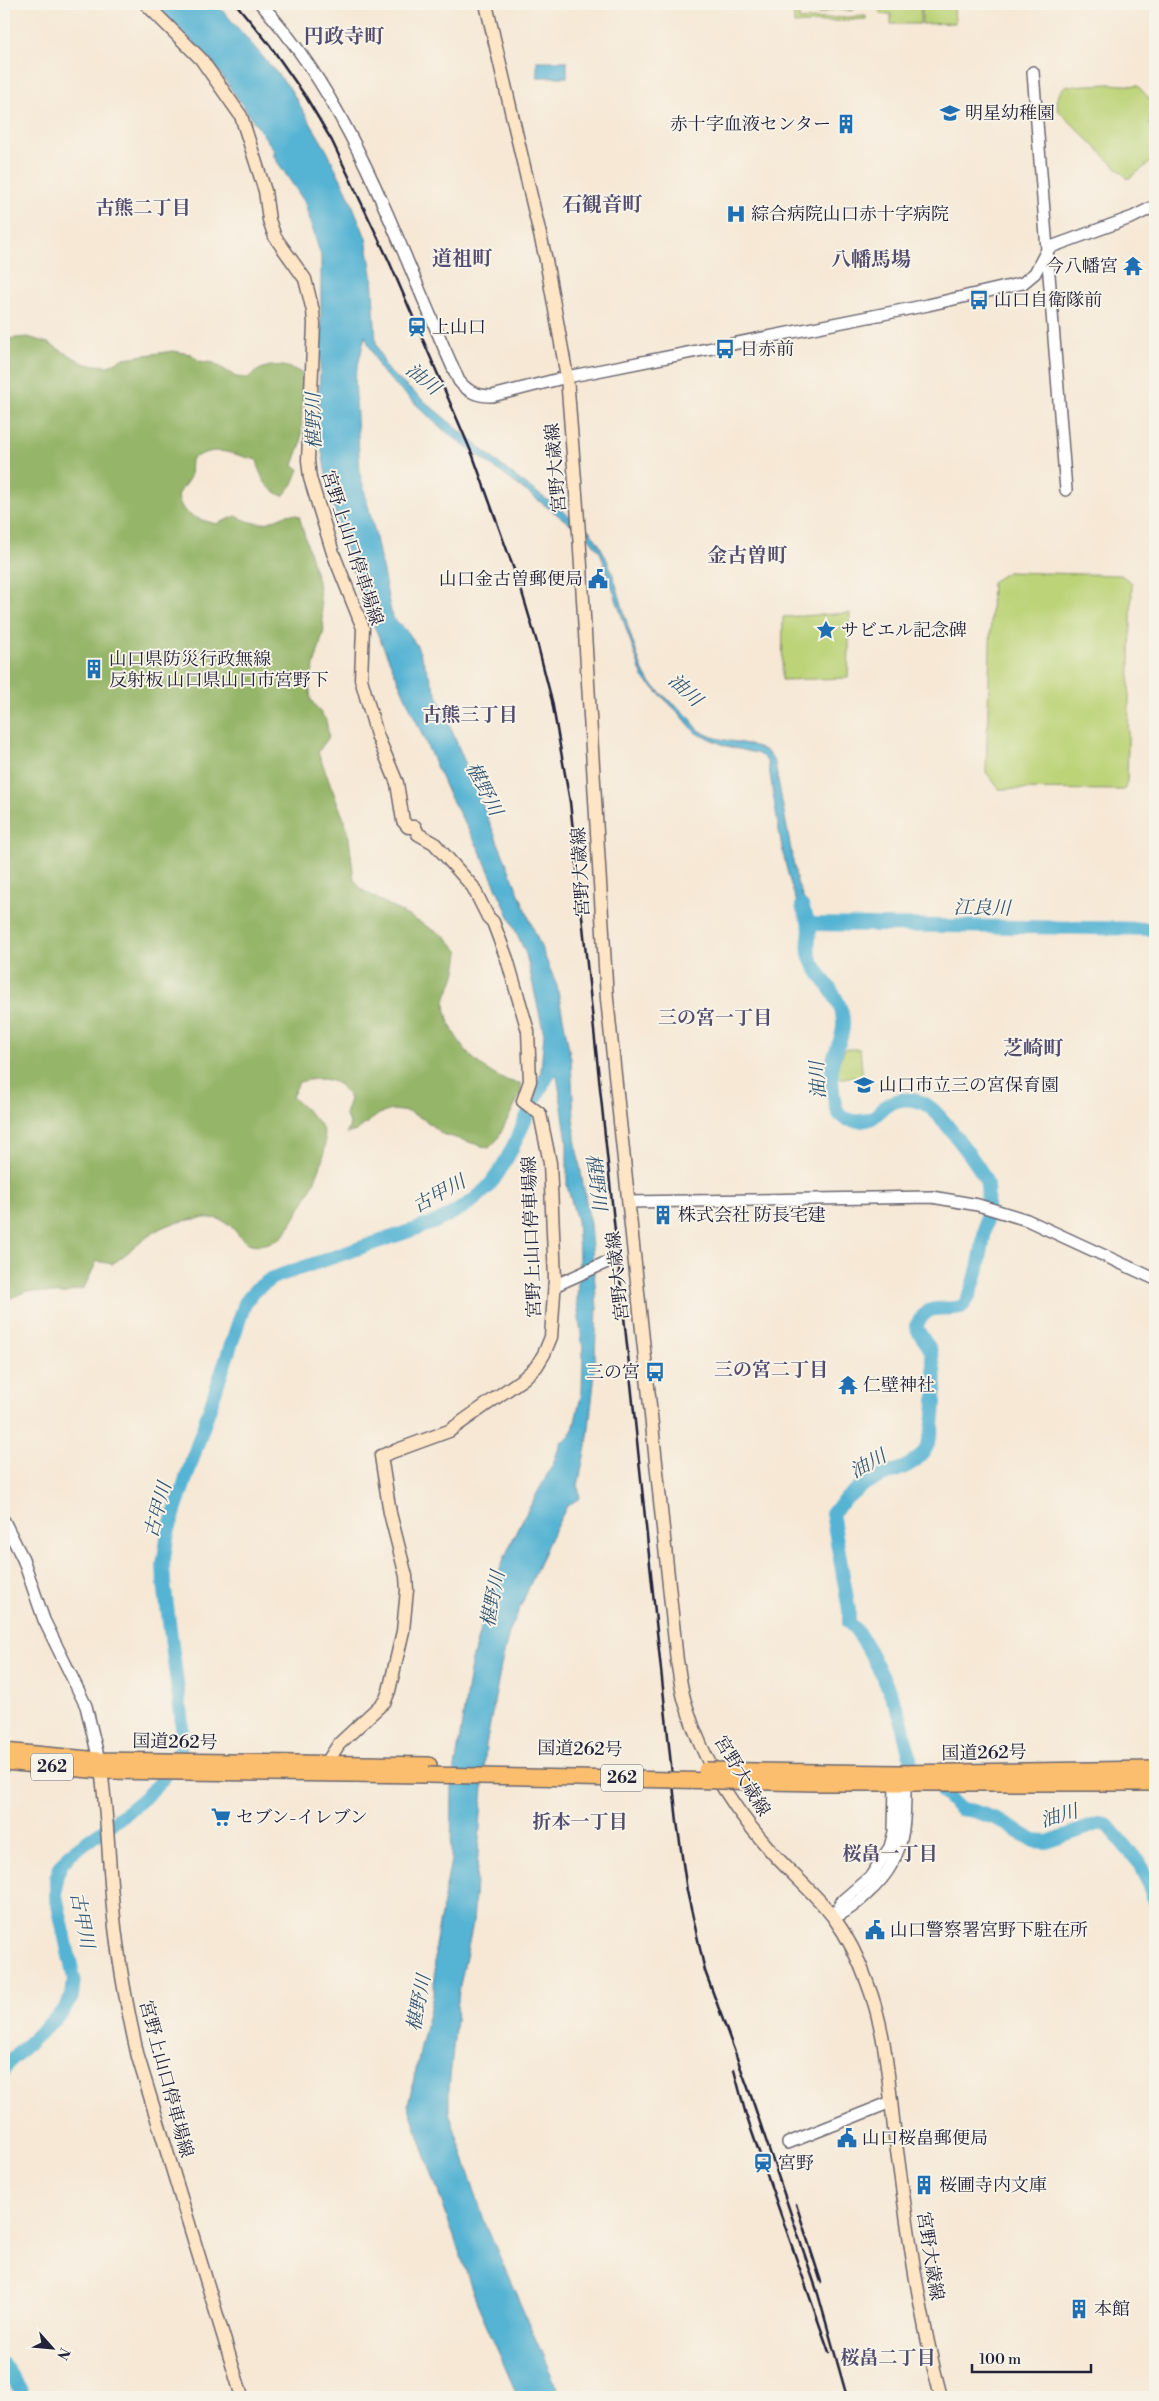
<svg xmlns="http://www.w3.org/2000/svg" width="1159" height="2401" viewBox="0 0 1159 2401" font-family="'Libre Bodoni','Noto Serif JP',serif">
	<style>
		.green { fill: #bcd377; stroke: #6f7a59 }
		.forest { fill: #95b568; stroke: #5c6c52 }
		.water { fill: #55b3d3; stroke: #3c6a87 }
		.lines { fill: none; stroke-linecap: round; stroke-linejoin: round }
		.river { stroke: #55b3d3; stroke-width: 14 }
		.tertiary-casing { stroke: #6c6771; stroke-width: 14 }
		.secondary-casing { stroke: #6c6771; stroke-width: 15 }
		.trunk-casing { stroke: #6c6771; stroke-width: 18 }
		.tertiary { stroke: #fff; stroke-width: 11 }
		.secondary { stroke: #fde5c5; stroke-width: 12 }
		.trunk { stroke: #fabe6e; stroke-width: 15 }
		.rail { stroke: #22223b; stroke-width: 2.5 }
		.trunk-bridge-casing { stroke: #6c6771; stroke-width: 18; stroke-linecap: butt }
		.trunk-bridge { stroke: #fabe6e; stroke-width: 15 }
		.labels { text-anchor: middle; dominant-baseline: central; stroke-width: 4; stroke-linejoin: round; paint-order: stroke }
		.shield { fill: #f7f3e8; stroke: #62616f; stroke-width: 1 }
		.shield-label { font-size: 16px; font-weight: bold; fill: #22223b }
		.poi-label { font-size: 18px; fill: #22223b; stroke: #f7f3e8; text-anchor: start }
		.street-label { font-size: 18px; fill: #22223b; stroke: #f7f3e8 }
		.neighbourhood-label { font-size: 19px; font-weight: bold; fill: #524c6e; stroke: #f7f3e8 }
		.water-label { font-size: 19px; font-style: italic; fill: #345570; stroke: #f7f3e8 }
		.quarter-label { font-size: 20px; font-weight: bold; fill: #524c6e; stroke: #f7f3e8 }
	</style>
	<rect width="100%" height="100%" fill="#f7f3e8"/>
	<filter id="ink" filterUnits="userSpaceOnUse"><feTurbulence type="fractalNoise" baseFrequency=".02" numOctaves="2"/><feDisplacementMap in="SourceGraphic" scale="10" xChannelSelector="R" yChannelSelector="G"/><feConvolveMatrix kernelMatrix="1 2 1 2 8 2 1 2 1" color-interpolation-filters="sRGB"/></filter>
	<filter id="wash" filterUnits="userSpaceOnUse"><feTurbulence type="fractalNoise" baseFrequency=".0096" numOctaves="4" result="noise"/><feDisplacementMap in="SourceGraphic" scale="20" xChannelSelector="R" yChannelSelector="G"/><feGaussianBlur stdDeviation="1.12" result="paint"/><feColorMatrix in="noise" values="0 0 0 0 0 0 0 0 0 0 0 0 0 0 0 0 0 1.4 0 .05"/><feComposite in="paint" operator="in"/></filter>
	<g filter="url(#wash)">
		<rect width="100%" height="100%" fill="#f6e8d5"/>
		<g class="green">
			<path d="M793,4H799V20L866,16V19L794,24Z"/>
			<path d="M805,4H854V10L847,11L836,9L819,14L807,8Z"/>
			<path d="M880,4H921L920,24H891V14H880Z"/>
			<path d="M954,6L955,23L922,24V7Z"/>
			<path d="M1110,84L1138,86L1155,105V115H1151L1149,124L1155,132V159L1128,179L1058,110C1056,99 1058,93 1065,86Z"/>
			<path d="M1008,572L1121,575L1132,583L1127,782L1124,790L999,789L986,772L992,582Z"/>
			<path d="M850,613L848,678L782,680L783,617Z"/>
			<path d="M845,1049H860L863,1080L856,1081L855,1076L837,1079L838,1064Z"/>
		</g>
		<path class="forest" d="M28,337L48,343L85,364L108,366L124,358L173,351L191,354L199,361L214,363L236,377L248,378C265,362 284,362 303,374L301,443L293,465L299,469L293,484L283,496C264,487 262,480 257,460C230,454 218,444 191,459L190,477L178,495C181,517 197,518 216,524L236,516C245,520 253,524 264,523C275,522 287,510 299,516L318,582L324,630L309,684L311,700L326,720L329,737L318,752L348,830L354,879L362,890L446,937L459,952C458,959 457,968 455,975C453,984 445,995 445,1004C447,1038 486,1081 520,1083L522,1091L497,1140L489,1148L442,1134L425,1120L409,1112L392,1110L379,1114L356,1131L346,1134L350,1125L345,1114L350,1099C339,1076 320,1077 299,1082L292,1097C301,1106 316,1117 322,1128C336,1155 299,1210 285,1234C278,1240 274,1242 265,1244C234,1250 241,1219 210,1218C200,1217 170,1223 161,1228C146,1236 128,1254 112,1264L97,1261L84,1288L62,1294L27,1291L4,1301V339Z"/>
		<g class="water">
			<path d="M153,4H217L289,87L327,151L347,192L366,238L372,274L376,343L387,370L514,476L590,531C616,564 621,610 635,648C638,658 641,668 646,677C657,693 677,705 691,719C703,745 741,738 762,749C768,751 772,758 775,764L797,882L810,915L809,924C784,895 776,803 768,763L764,757L756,753L726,746L696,733L680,714L643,678L600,552L589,538L441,428L381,371L365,336L355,378L360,474L375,533L392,617L408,632L417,646L557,986L571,1060L575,1138L590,1224L597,1308L594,1382L588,1437L578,1486L580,1498L567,1506L550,1539L509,1633L501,1666L486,1745L473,1923L459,1991L449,2087V2112L485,2223L561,2397H518L477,2303L408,2105L434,1990L435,1945L451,1860L452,1788L471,1664L483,1618L503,1561L517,1530L553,1464L561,1442L568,1438L573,1430L582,1392L583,1350L577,1302L579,1255L577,1221L567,1186V1141L557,1075L550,1076L543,1089L535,1093L541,1071L544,1034L526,954L479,849L448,793L359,592L329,492L318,429L321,343V256L304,201L274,157V150L210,59Z"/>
			<rect x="537" y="61" width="30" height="16"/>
		</g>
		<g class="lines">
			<g class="river">
				<path d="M802,906C804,912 809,921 810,927C810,938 806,947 810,957C820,981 845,998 843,1027C842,1039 836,1049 833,1060C830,1070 833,1103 838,1112C843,1122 862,1123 872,1118C878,1114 883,1107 889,1104C903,1096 920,1099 932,1109C942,1117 982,1169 986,1181C992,1199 978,1298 961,1307C939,1312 929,1301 916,1326C919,1336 928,1342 931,1352C937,1375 938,1433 923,1453C909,1471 881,1473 863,1485C851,1492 841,1504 832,1513L849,1610V1623C863,1632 894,1699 900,1717C905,1730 905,1744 911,1758"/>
				<path d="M809,924L1155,929"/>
				<path d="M943,1793L960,1809L974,1811L997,1819L1034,1841L1047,1842L1101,1823L1108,1826L1141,1865L1155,1901"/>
				<path d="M4,2071L8,2063L64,2010L72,1996L74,1979L56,1896V1878L61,1865L70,1854C104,1828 167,1791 180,1749C184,1738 182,1727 181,1715L164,1583L163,1565L168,1532L245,1303L255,1290L272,1278L433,1223C452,1214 472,1204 487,1188C515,1155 526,1109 549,1074"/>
				<path d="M4,2365L25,2397"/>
			</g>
		</g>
	</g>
	<g filter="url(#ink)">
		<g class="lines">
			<defs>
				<g id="tertiary">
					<path d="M261,4C358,110 399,252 459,381C468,392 477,396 492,396L567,377L928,305L1023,283L1035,273L1048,248L1133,217L1155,206"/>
					<path d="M1033,72L1066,490"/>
					<path d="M628,1202L932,1197L978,1205L1027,1220L1155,1279"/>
					<path d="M554,1286L607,1262"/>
					<path d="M4,1521L23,1559L44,1620L86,1706L99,1760"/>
					<path d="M834,1918C847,1911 857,1904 868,1893C904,1861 905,1830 905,1784L902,1777"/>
					<path d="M834,1918L842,1901L871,1876L890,1847L894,1832L895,1784L898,1777"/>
					<path d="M788,2143L891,2102"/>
				</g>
				<g id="secondary">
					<path d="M146,4L201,59L241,116L265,191L269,220L275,237L305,279L313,311L314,324L308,460L310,478L333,553L363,628L361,679L377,735L397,783L403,821L408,827H415L418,834L434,843L473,887L488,917L493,922L507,959L528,1031L530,1081L523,1101L540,1114L550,1163L555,1279L551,1337L544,1354L536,1367L524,1378L449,1431L381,1456L390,1513L406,1576L407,1590L403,1631L389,1691L385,1701L339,1744L322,1770"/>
					<path d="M486,4L546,260L567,377L579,533L607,999L677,1661C680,1676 681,1691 686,1705C701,1756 730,1804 765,1844C786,1870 814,1891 834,1918C847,1936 859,1960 867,1982C887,2034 888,2081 895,2136C907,2223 918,2311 941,2397"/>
					<path d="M100,1763C107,1807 108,1851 112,1896C116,1950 126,2004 138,2057L242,2397"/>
				</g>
				<g id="trunk">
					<path d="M4,1751L99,1760L429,1765"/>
					<path d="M4,1762L101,1771L424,1775"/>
					<path d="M817,1772L900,1773L1155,1769"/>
					<path d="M816,1783H1155"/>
				</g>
			</defs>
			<use href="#tertiary" class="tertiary-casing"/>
			<use href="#secondary" class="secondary-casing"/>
			<use href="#trunk" class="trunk-casing"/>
			<use href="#tertiary" class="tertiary"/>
			<use href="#secondary" class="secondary"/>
			<use href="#trunk" class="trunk"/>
			<g class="rail">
				<path d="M236,4L269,44L306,97L332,141L389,261L473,456L521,589L538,646L552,701L570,802L677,1822L687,1891L705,1971L751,2096L818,2294L847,2397"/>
				<path d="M734,2070L746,2115L829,2352"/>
				<path d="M796,2204L821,2282"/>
			</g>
			<defs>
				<g id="trunk-bridge">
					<path d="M706,1770L817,1772"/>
					<path d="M428,1775L816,1783"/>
				</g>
			</defs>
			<use href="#trunk-bridge" class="trunk-bridge-casing"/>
			<use href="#trunk-bridge" class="trunk-bridge"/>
		</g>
	</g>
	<defs>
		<symbol id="school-bare" viewBox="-9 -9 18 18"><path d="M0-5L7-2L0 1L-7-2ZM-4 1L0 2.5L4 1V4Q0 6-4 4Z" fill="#1f6fb2" stroke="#f7f3e8" stroke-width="2.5" paint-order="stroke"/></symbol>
		<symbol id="building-bare" viewBox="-9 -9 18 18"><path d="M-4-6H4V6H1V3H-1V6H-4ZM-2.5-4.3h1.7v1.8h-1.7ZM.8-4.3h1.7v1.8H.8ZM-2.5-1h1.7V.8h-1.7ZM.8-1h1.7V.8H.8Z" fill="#1f6fb2" stroke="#f7f3e8" stroke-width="2.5" paint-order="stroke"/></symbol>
		<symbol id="hospital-bare" viewBox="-9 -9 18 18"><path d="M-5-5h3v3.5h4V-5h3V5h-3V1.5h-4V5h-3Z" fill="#1f6fb2" stroke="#f7f3e8" stroke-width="2.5" paint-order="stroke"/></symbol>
		<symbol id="temple-bare" viewBox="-9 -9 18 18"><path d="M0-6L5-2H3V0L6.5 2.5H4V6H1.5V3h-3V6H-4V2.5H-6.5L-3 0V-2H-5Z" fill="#1f6fb2" stroke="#f7f3e8" stroke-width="2.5" paint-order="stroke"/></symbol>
		<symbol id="bus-bare" viewBox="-9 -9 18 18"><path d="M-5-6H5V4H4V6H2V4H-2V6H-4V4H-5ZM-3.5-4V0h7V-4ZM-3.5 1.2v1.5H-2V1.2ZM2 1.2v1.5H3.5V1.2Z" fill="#1f6fb2" stroke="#f7f3e8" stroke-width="2.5" paint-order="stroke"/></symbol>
		<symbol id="station-bare" viewBox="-9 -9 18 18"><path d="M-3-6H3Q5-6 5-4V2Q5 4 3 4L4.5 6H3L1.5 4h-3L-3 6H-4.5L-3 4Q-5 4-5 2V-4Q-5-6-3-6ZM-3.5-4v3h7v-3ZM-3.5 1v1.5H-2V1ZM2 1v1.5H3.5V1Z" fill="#1f6fb2" stroke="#f7f3e8" stroke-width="2.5" paint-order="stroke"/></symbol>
		<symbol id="civic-bare" viewBox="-9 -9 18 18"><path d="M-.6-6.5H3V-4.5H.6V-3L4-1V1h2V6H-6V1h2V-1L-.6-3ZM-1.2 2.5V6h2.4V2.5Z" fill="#1f6fb2" stroke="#f7f3e8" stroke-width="2.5" paint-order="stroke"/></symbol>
		<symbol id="sight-bare" viewBox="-9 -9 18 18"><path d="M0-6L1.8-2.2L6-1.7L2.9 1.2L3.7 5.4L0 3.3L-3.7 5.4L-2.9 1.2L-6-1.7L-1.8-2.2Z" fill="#1f6fb2" stroke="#f7f3e8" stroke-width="2.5" paint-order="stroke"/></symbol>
		<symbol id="supermarket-bare" viewBox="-9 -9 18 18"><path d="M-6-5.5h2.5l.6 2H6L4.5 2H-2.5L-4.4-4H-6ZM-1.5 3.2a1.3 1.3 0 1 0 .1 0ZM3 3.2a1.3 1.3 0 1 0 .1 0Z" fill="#1f6fb2" stroke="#f7f3e8" stroke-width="2.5" paint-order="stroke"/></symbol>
	</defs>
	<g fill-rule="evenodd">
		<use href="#school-bare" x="936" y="99" width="28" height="28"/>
		<use href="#building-bare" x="832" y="110" width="28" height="28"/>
		<use href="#hospital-bare" x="722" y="200" width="28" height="28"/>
		<use href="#temple-bare" x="1119" y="252" width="28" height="28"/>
		<use href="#bus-bare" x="965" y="286" width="28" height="28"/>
		<use href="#station-bare" x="403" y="313" width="28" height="28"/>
		<use href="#bus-bare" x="711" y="335" width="28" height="28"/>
		<use href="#civic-bare" x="584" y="565" width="28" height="28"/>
		<use href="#sight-bare" x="812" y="616" width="28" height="28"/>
		<use href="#building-bare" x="80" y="655" width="28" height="28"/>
		<use href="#school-bare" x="850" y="1071" width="28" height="28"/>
		<use href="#building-bare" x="649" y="1201" width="28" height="28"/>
		<use href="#bus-bare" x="641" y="1358" width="28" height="28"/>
		<use href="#temple-bare" x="834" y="1371" width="28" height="28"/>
		<use href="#supermarket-bare" x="207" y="1803" width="28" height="28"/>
		<use href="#civic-bare" x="861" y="1916" width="28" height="28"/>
		<use href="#civic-bare" x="833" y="2124" width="28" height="28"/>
		<use href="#station-bare" x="749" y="2149" width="28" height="28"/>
		<use href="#building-bare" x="910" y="2171" width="28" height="28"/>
		<use href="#building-bare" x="1065" y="2295" width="28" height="28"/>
	</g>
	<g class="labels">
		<g class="shield">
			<rect x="31" y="1753.5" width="42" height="27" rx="4"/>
			<rect x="601" y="1764.5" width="42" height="27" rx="4"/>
		</g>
		<g class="shield-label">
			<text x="52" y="1767">262</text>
			<text x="622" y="1778">262</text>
		</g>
		<g class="poi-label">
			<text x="965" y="113">明星幼稚園</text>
			<text x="831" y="124" text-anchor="end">赤十字血液センター</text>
			<text x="751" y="214">綜合病院山口赤十字病院</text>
			<text x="1118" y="266" text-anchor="end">今八幡宮</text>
			<text x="994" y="300">山口自衛隊前</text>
			<text x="432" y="327">上山口</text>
			<text x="740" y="349">日赤前</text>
			<text x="583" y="579" text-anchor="end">山口金古曽郵便局</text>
			<text x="841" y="630">サビエル記念碑</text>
			<text x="109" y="659">山口県防災行政無線<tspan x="109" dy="21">反射板 山口県山口市宮野下</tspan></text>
			<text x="879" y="1085">山口市立三の宮保育園</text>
			<text x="678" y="1215">株式会社 防長宅建</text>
			<text x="640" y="1372" text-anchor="end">三の宮</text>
			<text x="863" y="1385">仁壁神社</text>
			<text x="236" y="1817">セブン-イレブン</text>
			<text x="890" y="1930">山口警察署宮野下駐在所</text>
			<text x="862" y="2138">山口桜畠郵便局</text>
			<text x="778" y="2163">宮野</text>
			<text x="939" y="2185">桜圃寺内文庫</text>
			<text x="1094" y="2309">本館</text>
		</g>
		<g class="street-label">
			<text transform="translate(556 468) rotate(-95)">宮野大歳線</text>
			<text transform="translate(352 548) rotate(72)">宮野上山口停車場線</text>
			<text transform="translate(581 872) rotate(-93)">宮野大歳線</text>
			<text transform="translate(532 1237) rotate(-92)">宮野上山口停車場線</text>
			<text transform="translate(618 1276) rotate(-96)">宮野大歳線</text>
			<text transform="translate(175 1742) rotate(1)">国道262号</text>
			<text transform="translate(580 1749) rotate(1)">国道262号</text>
			<text transform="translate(984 1753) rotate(-1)">国道262号</text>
			<text transform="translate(742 1776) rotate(59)">宮野大歳線</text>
			<text transform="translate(166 2079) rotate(75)">宮野上山口停車場線</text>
			<text transform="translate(930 2256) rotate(81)">宮野大歳線</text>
		</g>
		<g class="neighbourhood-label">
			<text x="143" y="208">古熊二丁目</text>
			<text x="470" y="715">古熊三丁目</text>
			<text x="715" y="1018">三の宮一丁目</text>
			<text x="771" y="1370">三の宮二丁目</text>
			<text x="580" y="1822">折本一丁目</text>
			<text x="890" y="1854">桜畠一丁目</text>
			<text x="888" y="2358">桜畠二丁目</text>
		</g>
		<g class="water-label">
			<text transform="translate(423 379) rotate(40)">油川</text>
			<text transform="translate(314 421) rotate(-91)">椹野川</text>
			<text transform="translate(685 690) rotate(43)">油川</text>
			<text transform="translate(484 789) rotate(63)">椹野川</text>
			<text transform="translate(982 908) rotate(1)">江良川</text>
			<text transform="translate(818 1080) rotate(-93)">油川</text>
			<text transform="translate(596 1182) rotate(83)">椹野川</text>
			<text transform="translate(439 1194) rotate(-29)">古甲川</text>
			<text transform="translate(868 1464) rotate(-29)">油川</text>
			<text transform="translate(158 1510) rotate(-75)">古甲川</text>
			<text transform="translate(493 1599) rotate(-79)">椹野川</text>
			<text transform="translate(1059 1816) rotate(-16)">油川</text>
			<text transform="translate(82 1920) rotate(79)">古甲川</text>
			<text transform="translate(419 2003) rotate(-79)">椹野川</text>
		</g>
		<g class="quarter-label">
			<text x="344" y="37">円政寺町</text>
			<text x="602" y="205">石観音町</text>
			<text x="462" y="259">道祖町</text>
			<text x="871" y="260">八幡馬場</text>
			<text x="747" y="556">金古曽町</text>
			<text x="1033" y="1049">芝崎町</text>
		</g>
	</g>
	<rect width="1159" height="2401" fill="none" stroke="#f7f3e8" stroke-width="20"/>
	<g transform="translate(52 2348) rotate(117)" stroke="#f7f3e8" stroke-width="4" paint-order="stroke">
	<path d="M0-4L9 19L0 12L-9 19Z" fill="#22223b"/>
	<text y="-8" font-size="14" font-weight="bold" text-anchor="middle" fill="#22223b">N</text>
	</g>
	<path d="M972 2364v8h119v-8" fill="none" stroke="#22223b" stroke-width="2.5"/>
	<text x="979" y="2364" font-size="15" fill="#22223b" stroke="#f7f3e8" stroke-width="4" paint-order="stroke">100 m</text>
</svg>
